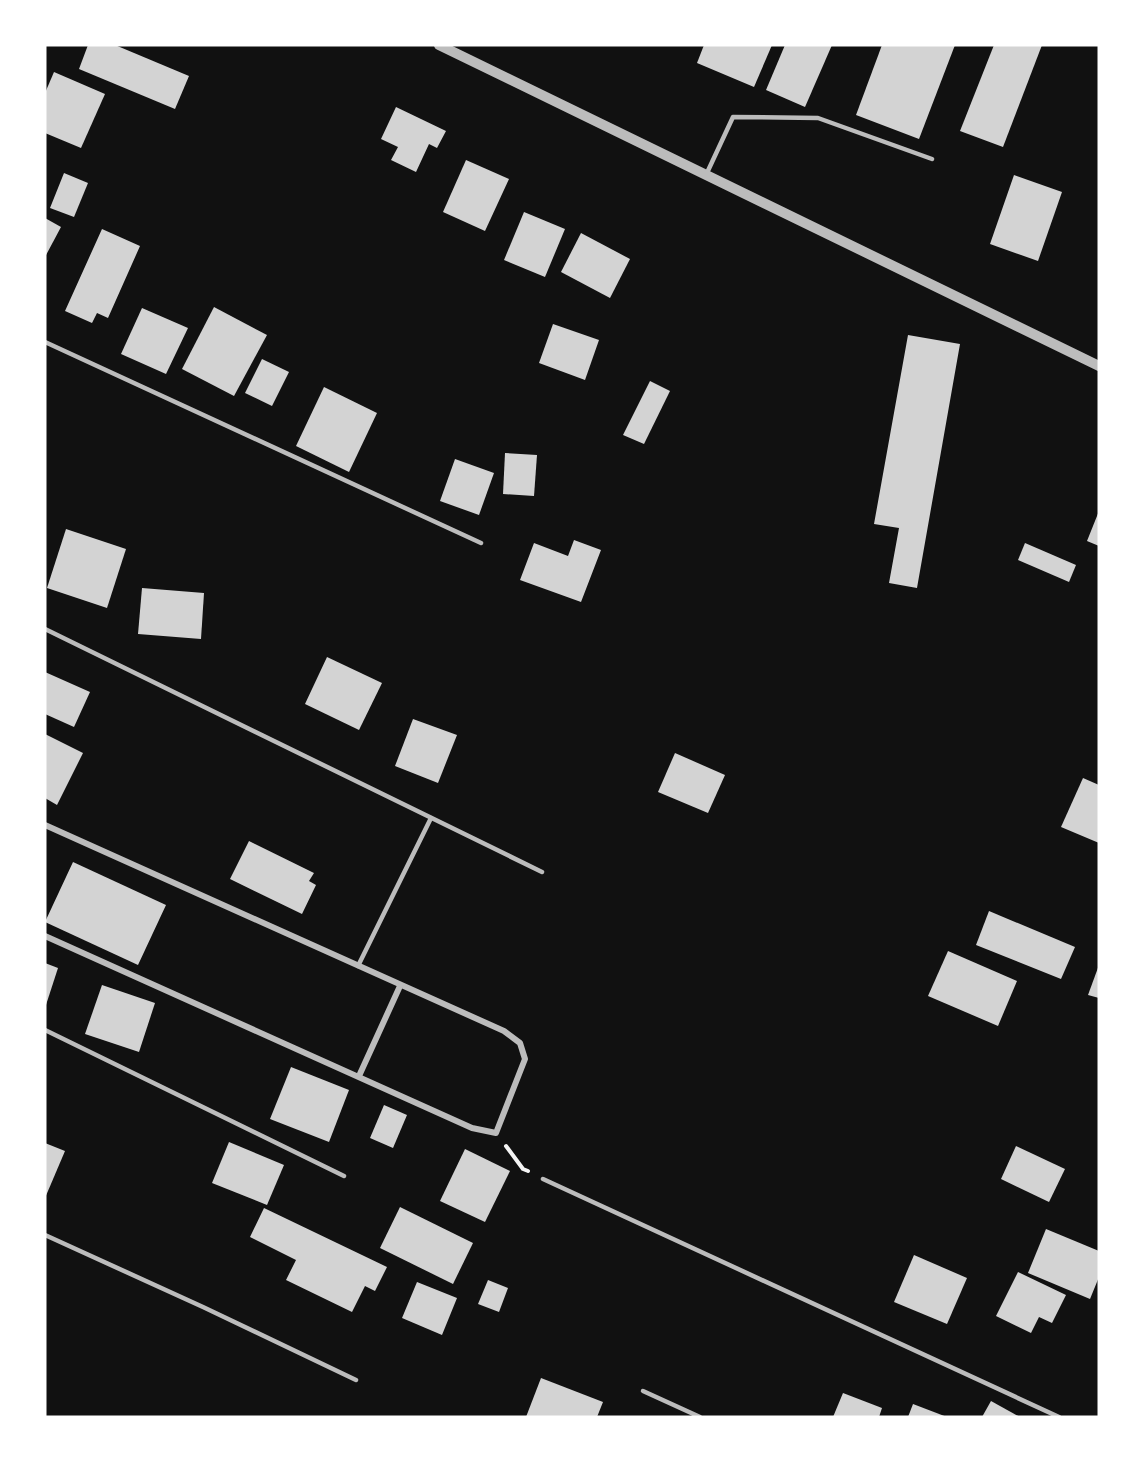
<svg xmlns="http://www.w3.org/2000/svg" width="1144" height="1462" viewBox="0 0 1144 1462" font-family="Overpass,sans-serif">
	<style>
		.building { fill: #d3d3d3 }
		.lines { fill: none; stroke-linecap: round; stroke-linejoin: round }
		.path { stroke: #f5f5f5; stroke-width: 4 }
		.service { stroke: #bcbcbc; stroke-width: 4.5 }
		.minor { stroke: #bcbcbc; stroke-width: 6 }
		.tertiary { stroke: #bcbcbc; stroke-width: 10 }
	</style>
	<rect width="100%" height="100%" fill="#111"/>
	<g class="building">
		<path d="M88,45H115L189,76L175,109L79,69Z"/>
		<path d="M704,45H772L754,87L697,63Z"/>
		<path d="M785,45H832L805,107L766,90Z"/>
		<path d="M882,45H955L919,139L856,115Z"/>
		<path d="M994,45H1042L1003,147L960,131Z"/>
		<path d="M54,72L105,94L81,148L45,133V93Z"/>
		<path d="M396,107L446,131L437,148L429,144L416,172L391,160L398,147L381,139Z"/>
		<path d="M466,160L509,179L485,231L443,212Z"/>
		<path d="M64,173L88,183L74,217L50,208Z"/>
		<path d="M1014,175L1062,192L1038,261L990,244Z"/>
		<path d="M524,212L565,229L545,277L504,260Z"/>
		<path d="M45,218L61,227L45,257Z"/>
		<path d="M102,229L140,246L108,318L97,313L92,323L65,311Z"/>
		<path d="M581,233L630,259L610,298L561,272Z"/>
		<path d="M214,307L267,335L234,396L182,369Z"/>
		<path d="M142,308L188,328L166,374L121,354Z"/>
		<path d="M553,324L599,340L585,380L539,363Z"/>
		<path d="M908,335L960,344L917,588L889,583L899,528L874,524Z"/>
		<path d="M262,359L289,372L272,406L245,393Z"/>
		<path d="M650,381L670,391L644,444L623,435Z"/>
		<path d="M324,387L377,413L349,472L296,446Z"/>
		<path d="M505,453L537,455L534,496L503,494Z"/>
		<path d="M455,459L494,473L479,515L440,501Z"/>
		<path d="M1099,511V546L1087,541Z"/>
		<path d="M66,529L126,549L107,608L47,588Z"/>
		<path d="M574,540L601,550L581,602L520,580L534,543L568,556Z"/>
		<path d="M1025,543L1076,565L1069,582L1018,560Z"/>
		<path d="M142,588L204,593L201,639L138,634Z"/>
		<path d="M327,657L382,683L359,730L305,704Z"/>
		<path d="M45,672L90,692L74,727L45,714Z"/>
		<path d="M413,719L457,735L438,783L395,766Z"/>
		<path d="M45,734L83,753L57,805L45,798Z"/>
		<path d="M675,753L725,775L708,813L658,792Z"/>
		<path d="M1083,778L1099,785V843L1061,827Z"/>
		<path d="M249,841L314,873L309,881L316,885L302,914L230,879Z"/>
		<path d="M73,862L166,905L138,965L45,922Z"/>
		<path d="M989,911L1075,947L1061,979L976,945Z"/>
		<path d="M948,951L1017,981L998,1026L928,996Z"/>
		<path d="M45,963L58,968L45,1008Z"/>
		<path d="M1099,965V998L1088,995Z"/>
		<path d="M102,985L155,1003L139,1052L85,1034Z"/>
		<path d="M291,1067L349,1090L329,1142L270,1119Z"/>
		<path d="M384,1105L407,1115L393,1148L370,1138Z"/>
		<path d="M229,1142L284,1165L267,1205L212,1183Z"/>
		<path d="M45,1143L65,1151L45,1198Z"/>
		<path d="M1016,1146L1065,1169L1049,1202L1001,1179Z"/>
		<path d="M465,1149L510,1171L485,1222L440,1201Z"/>
		<path d="M400,1207L473,1243L453,1284L380,1248Z"/>
		<path d="M264,1208L387,1267L375,1291L365,1286L352,1312L286,1280L296,1260L250,1237Z"/>
		<path d="M1046,1229L1099,1251V1277L1090,1299L1028,1273Z"/>
		<path d="M914,1255L967,1278L947,1324L894,1302Z"/>
		<path d="M1018,1272L1066,1295L1052,1323L1039,1317L1031,1333L996,1316Z"/>
		<path d="M488,1280L508,1288L499,1312L478,1304Z"/>
		<path d="M417,1282L457,1298L442,1335L402,1318Z"/>
		<path d="M541,1378L603,1402L597,1417H526Z"/>
		<path d="M843,1393L882,1408L879,1417H833Z"/>
		<path d="M991,1401L1020,1417H982Z"/>
		<path d="M913,1404L947,1417H908Z"/>
	</g>
	<g class="lines">
		<path class="path" d="M506,1146L523,1169L528,1171"/>
		<g class="service">
			<path d="M706,175L733,117L818,118L932,159"/>
			<path d="M45,342L481,543"/>
			<path d="M45,629L542,872"/>
			<path d="M358,966L431,818"/>
			<path d="M45,1030L344,1176"/>
			<path d="M543,1179L1059,1417"/>
			<path d="M45,1235L203,1307L356,1380"/>
			<path d="M643,1391L700,1417"/>
		</g>
		<g class="minor">
			<path d="M45,825L504,1031L520,1043L525,1059L496,1133L472,1128L45,936"/>
			<path d="M359,1076L400,986"/>
		</g>
		<path class="tertiary" d="M439,45L1099,366"/>
	</g>
	<rect width="1144" height="1462" fill="none" stroke="#ffffff" stroke-width="93"/>
</svg>
